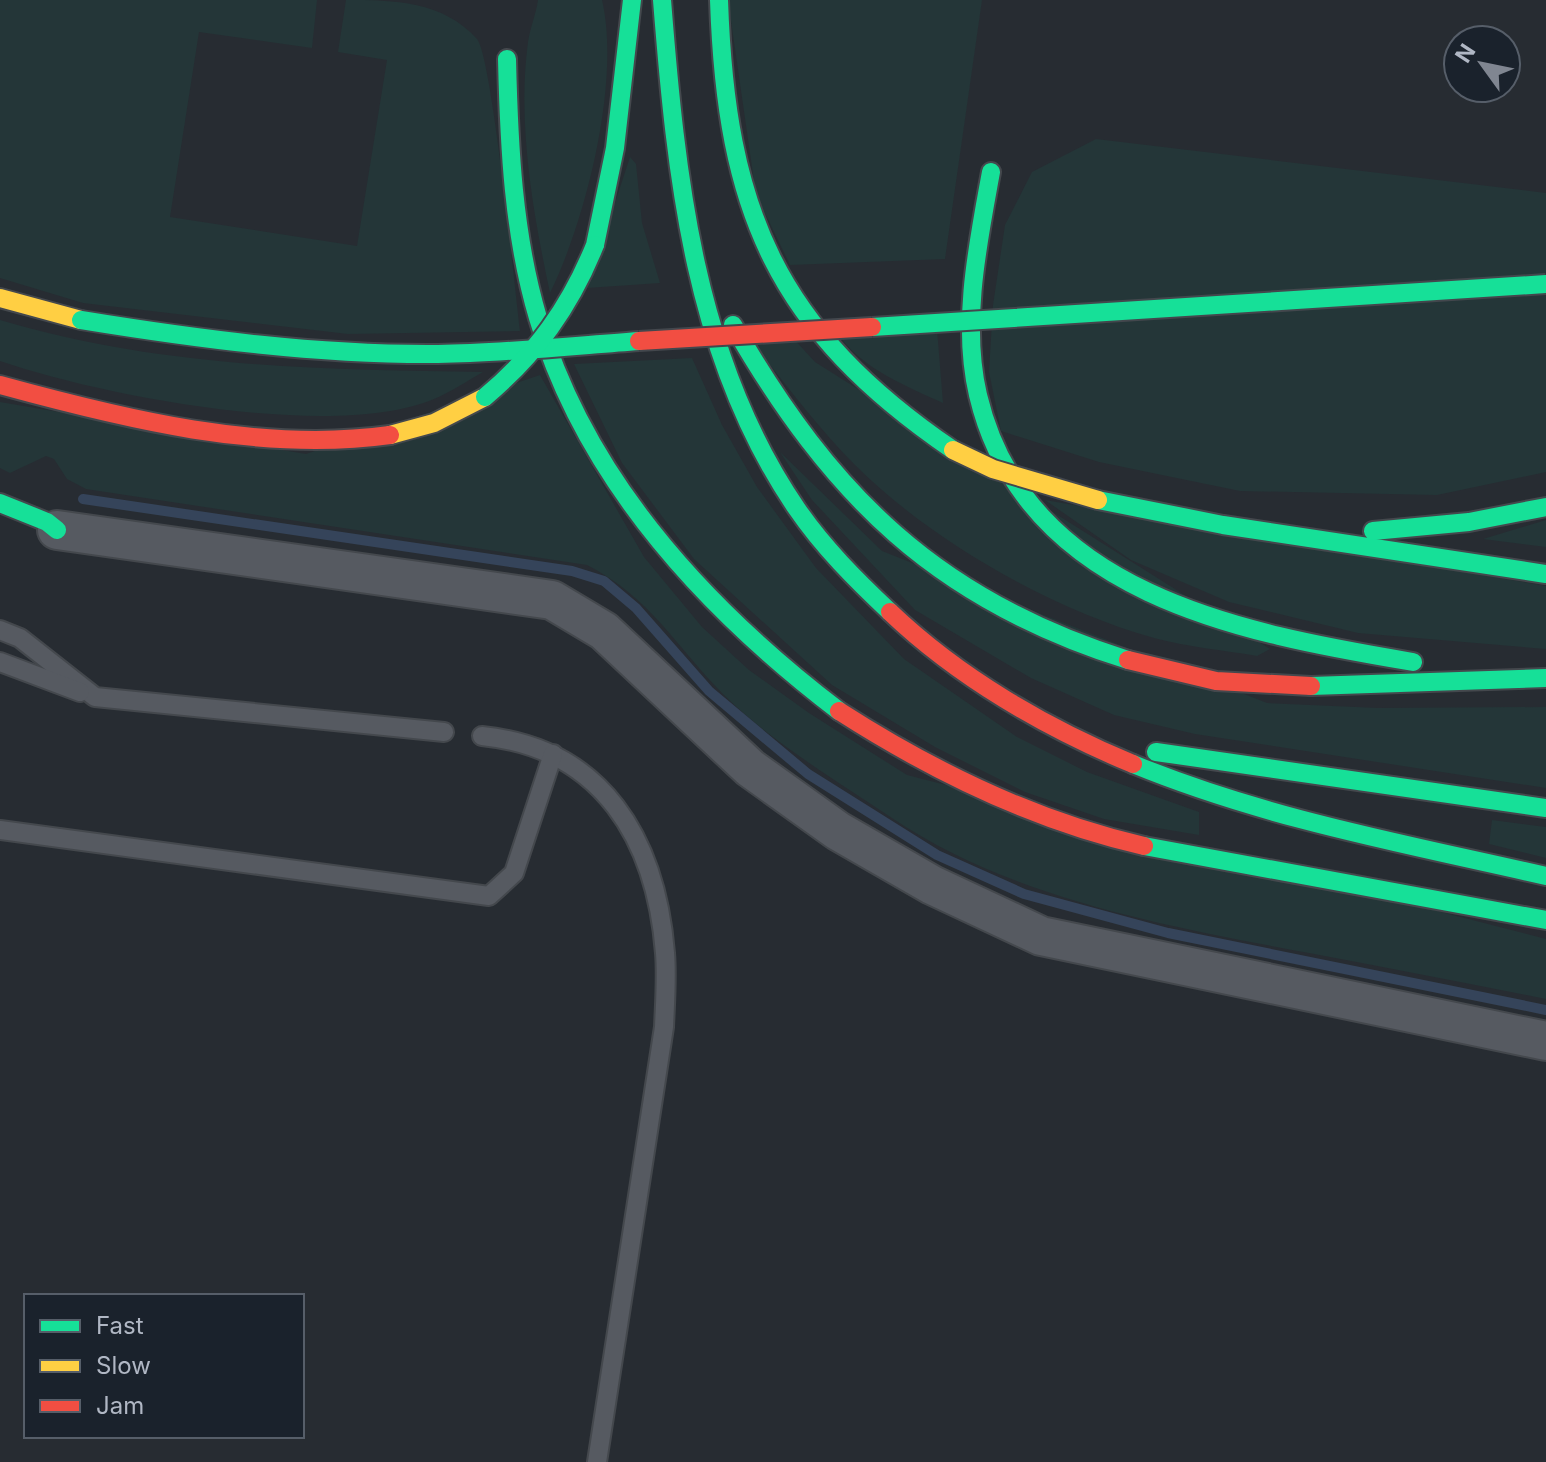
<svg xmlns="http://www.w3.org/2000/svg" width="1546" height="1462" viewBox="0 0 1546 1462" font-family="Inter,sans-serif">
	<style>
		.green { fill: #243638 }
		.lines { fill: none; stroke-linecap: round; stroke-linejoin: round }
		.stream { stroke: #35445a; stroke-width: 10 }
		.lane-casing { stroke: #44484d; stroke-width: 22 }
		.street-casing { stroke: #44484d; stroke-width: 42 }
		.fast-casing { stroke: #44484d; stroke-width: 22 }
		.slow-casing { stroke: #44484d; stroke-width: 22 }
		.jam-casing { stroke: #44484d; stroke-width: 22 }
		.lane { stroke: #565a61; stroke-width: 18 }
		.street { stroke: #565a61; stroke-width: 38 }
		.fast { stroke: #16e098; stroke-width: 18 }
		.slow { stroke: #ffcf43; stroke-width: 18 }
		.jam { stroke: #f24e42; stroke-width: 18 }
		.fast-bridge-casing { stroke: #43474d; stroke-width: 22; stroke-linecap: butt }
		.slow-bridge-casing { stroke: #43474d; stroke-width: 22; stroke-linecap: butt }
		.jam-bridge-casing { stroke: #43474d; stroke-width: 22; stroke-linecap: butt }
		.fast-bridge { stroke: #16e098; stroke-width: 18 }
		.slow-bridge { stroke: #ffcf43; stroke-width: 18 }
		.jam-bridge { stroke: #f24e42; stroke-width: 18 }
	</style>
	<rect width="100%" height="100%" fill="#272c32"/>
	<g class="green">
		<path d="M0,0H317L312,48L199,32L170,217L357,246L387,60L338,52L346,0C394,0 443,1 477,39C492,56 515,291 520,331L348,334L83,303L0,278Z"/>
		<path d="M538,0H602C621,80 586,220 550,293C533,213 517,124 528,42C530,28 536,14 538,0Z"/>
		<path d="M728,0H982L945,259L790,265L756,195Z"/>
		<path d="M1096,139L1546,193V472L1437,495L1240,491L1099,462L1001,431L989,372L993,305L1005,225L1032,172Z"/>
		<path d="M630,157L636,164L642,223L660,283L587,288Z"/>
		<path d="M0,320C157,367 320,370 483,372C467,381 451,392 434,399C334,441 102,396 0,361Z"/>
		<path d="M937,329L943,403C906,386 865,370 840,337Z"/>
		<path d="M793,338L815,362L1270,649L1257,656C1223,650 1187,647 1154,638C1051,609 931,541 855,465C818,428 786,384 752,343Z"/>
		<path d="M692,358L722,425L757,487L816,568L904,659L1017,737L1087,772L1199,812V835L1104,819L1025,792L935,747L832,685L694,559L622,463L574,364Z"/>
		<path d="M540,375L644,557L702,627L749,670L809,713L907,775L1546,939V999C1467,983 1388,968 1309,953C1169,927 1012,899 892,818C838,782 766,738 722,693C674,644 651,598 587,565L86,489L67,479L54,459L46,456L10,473L0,468V402L306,454Z"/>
		<path d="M780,452L882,551L1267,703L1378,708L1546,707V788L1195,734L1114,715L1031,678L915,610L812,500Z"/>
		<path d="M1045,500L1546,586V649L1358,633L1229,602L1131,560Z"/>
		<path d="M1546,520V547L1483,539Z"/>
		<path d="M1492,820L1546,827V858L1489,844Z"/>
	</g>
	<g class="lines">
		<path class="stream" d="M83,499L572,571L604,581L636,608L709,691L808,774L937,855L1024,894L1168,933L1546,1010"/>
		<defs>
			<g id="lane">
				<path d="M0,630L20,638L95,697L444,732"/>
				<path d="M0,662L80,692"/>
				<path d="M482,736C603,748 656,840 665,953C667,977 665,1002 664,1027L597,1462"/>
				<path d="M0,830L489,896L514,873L553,754"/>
			</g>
			<path id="street" d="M57,530L552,600L604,631L750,768L838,831L932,885L1041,936L1546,1041"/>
			<g id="fast">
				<path d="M662,0C676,176 694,359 797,509C823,547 856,580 890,612"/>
				<path d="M719,0C726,211 776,329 953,450"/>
				<path d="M507,59C509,145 513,234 538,318C586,481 708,611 839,711"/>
				<path d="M991,172C978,243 961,323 978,395C1025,594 1241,633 1413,662"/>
				<path d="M595,245L615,148L632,0"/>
				<path d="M733,325C831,495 936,600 1128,660"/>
				<path d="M1098,500L1223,525L1546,574"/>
				<path d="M0,503L47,522L57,530"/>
				<path d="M1373,531L1469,522L1546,507"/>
				<path d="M1311,686L1546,678"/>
				<path d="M1156,752L1546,808"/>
				<path d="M1133,764C1267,819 1406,844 1546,876"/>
				<path d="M1144,846L1546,920"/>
			</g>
			<g id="slow">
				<path d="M0,298L81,320"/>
				<path d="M390,435L434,423L485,397"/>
			</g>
			<g id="jam">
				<path d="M0,385C124,419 261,453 390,435"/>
				<path d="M890,612C958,677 1046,728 1133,764"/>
				<path d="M1128,660L1216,681L1311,686"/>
				<path d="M839,711C934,772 1034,821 1144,846"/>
			</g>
		</defs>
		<use href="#lane" class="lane-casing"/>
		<use href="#street" class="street-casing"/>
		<use href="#fast" class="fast-casing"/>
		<use href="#slow" class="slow-casing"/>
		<use href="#jam" class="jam-casing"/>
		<use href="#lane" class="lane"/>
		<use href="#street" class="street"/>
		<use href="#fast" class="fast"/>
		<use href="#slow" class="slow"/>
		<use href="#jam" class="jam"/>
		<defs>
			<g id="fast-bridge">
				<path d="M81,320C198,339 319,355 438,354C505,353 572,346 639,341"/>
				<path d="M872,327L1546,284"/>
				<path d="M485,397C536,354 570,307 595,245"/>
			</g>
			<path id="slow-bridge" d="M953,450L993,469L1098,500"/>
			<path id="jam-bridge" d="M639,341L872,327"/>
		</defs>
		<use href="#fast-bridge" class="fast-bridge-casing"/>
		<use href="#slow-bridge" class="slow-bridge-casing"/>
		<use href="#jam-bridge" class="jam-bridge-casing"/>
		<use href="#fast-bridge" class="fast-bridge"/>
		<use href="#slow-bridge" class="slow-bridge"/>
		<use href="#jam-bridge" class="jam-bridge"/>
	</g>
	<rect x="24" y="1294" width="280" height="144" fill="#1a222c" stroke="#565e69" stroke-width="2"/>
	<rect x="40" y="1320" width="40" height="12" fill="#16e098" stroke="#565e69" stroke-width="2"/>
	<text x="96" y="1334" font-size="24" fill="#b0b7c4">Fast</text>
	<rect x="40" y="1360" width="40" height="12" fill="#ffcf43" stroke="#565e69" stroke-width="2"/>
	<text x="96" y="1374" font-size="24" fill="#b0b7c4">Slow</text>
	<rect x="40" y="1400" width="40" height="12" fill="#f24e42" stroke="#565e69" stroke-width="2"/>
	<text x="96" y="1414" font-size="24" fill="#b0b7c4">Jam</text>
	<g transform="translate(1482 64) rotate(303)"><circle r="38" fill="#1a222c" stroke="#565e69" stroke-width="2"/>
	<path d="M0-6L14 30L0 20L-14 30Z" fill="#808691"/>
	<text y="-12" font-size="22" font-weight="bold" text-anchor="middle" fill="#b0b7c4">N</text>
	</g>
</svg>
